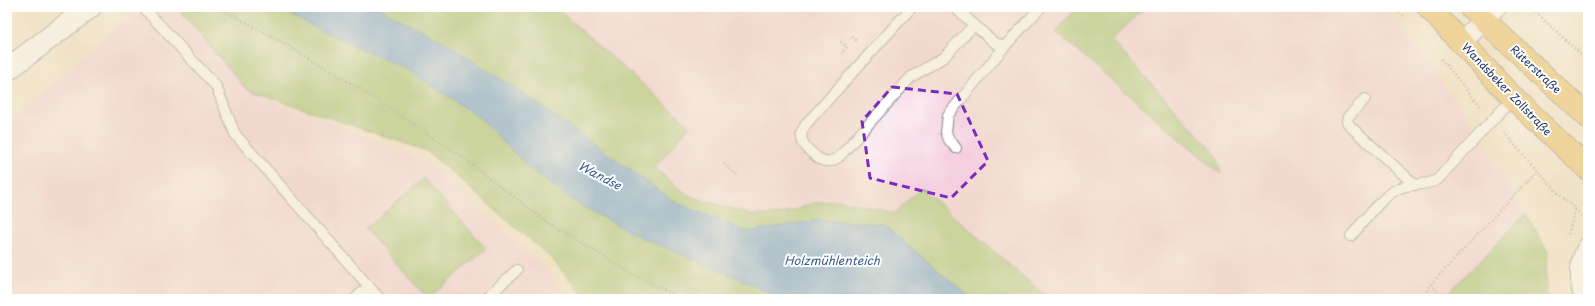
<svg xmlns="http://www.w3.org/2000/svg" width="1595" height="306" viewBox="0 0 1595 306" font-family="'Playpen Sans',sans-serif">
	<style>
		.built { fill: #f4cfde }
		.green { fill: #9dc36e; stroke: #5c7966 }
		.water { fill: #68a0d6; stroke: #42689a }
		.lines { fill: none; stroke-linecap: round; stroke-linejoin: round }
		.service-casing { stroke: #868892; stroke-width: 12 }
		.minor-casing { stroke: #868892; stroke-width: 22 }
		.tertiary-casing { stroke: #868892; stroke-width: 24 }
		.primary-casing { stroke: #868892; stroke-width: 24 }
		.path { stroke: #868892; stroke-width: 2.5; stroke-dasharray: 1 3; stroke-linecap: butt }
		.service { stroke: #fff; stroke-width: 10 }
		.minor { stroke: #fff; stroke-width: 20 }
		.tertiary { stroke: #fff; stroke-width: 22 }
		.primary { stroke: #eec569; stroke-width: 22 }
		.marked { fill: none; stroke: #7b2cbf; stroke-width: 3; stroke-dasharray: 8 5; stroke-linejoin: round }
		.labels { text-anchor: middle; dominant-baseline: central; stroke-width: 4; stroke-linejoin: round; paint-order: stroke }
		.street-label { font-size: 11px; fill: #1b2f5e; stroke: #fff }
		.water-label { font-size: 12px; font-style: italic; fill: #3a5c8e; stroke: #fff }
	</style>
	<rect width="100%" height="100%" fill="#fff"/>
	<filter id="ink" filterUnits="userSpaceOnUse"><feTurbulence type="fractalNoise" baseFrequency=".025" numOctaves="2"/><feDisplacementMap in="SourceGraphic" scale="8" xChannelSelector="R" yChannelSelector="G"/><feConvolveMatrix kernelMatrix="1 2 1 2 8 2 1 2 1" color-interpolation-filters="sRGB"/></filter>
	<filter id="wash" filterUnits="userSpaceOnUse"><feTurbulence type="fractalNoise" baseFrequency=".012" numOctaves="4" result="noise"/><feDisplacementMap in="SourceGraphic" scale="16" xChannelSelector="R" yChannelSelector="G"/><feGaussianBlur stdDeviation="0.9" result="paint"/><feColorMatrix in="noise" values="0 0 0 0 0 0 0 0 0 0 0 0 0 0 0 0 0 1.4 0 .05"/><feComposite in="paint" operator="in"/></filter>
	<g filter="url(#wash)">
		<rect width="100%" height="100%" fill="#f1e2c5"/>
		<g class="built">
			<path d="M137,7H177L246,89L426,161L542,265L571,299H7V125Z"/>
			<path d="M555,7H1382L1418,50L1472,123L1526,214L1442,299H1049L921,188L895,214L838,200L814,203L783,214L753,215L689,196L654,168L690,125Z"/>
		</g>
		<g class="green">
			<path d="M177,7H555L690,126L654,168L689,196L753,215L783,214L814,203L838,200L895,213L921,188L1049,299H972L883,224L734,276L782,299H587L551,258L427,151L246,89Z"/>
			<path d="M1077,7H1146L1111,40L1216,154L1221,174L1056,32Z"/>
			<path d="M424,178L486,249L428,299L365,229Z"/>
			<path d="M1526,214L1548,252L1546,272L1547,299H1442Z"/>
		</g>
		<path class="water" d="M277,7H376L443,41L542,107L675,202L747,232L820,220L883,224L972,299H782L734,276L638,236L575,202L527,166L479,117L410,71L322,31Z"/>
	</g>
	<g filter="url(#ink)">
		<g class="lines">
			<defs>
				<g id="service">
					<path d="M143,7L216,86L235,134L380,299"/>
					<path d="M912,7L806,124C803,129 800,134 802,139C803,145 807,148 811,152C820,161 828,165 839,157L911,77L944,57L974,25"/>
					<path d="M954,7L995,43L1005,46"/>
					<path d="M1365,99L1348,117L1347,122L1351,127L1415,185"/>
					<path d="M956,148L949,140L946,132L948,115L1005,46L1041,7"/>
					<path d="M1351,236C1364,222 1382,195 1400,188C1412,183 1425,186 1437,180L1513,98"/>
					<path d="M355,299L369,286"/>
					<path d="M485,299L517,270"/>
				</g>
				<g id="minor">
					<path d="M1461,43L1496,7"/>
					<path d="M1584,299C1580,282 1578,262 1588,247"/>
				</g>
				<path id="tertiary" d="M7,70L90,7"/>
				<g id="primary">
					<path d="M1428,7L1513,98L1588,169"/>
					<path d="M1470,7L1588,117"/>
				</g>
			</defs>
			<use href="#service" class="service-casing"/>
			<use href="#minor" class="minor-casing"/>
			<use href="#tertiary" class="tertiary-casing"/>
			<use href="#primary" class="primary-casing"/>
			<g class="path">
				<path d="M218,7L283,43L362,90L461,156L545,221L638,277L683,299"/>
				<path d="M1394,7L1405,17"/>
				<path d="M1530,7L1588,61"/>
				<path d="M852,37L857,41"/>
				<path d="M841,42L847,47L842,53L844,55"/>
				<path d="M1441,59L1481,107"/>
				<path d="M1504,133L1560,195L1588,221"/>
				<path d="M724,164L738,176"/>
				<path d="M1568,234L1575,210"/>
				<path d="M1431,285L1446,299"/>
				<path d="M1428,299L1427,289L1537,170"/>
			</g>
			<use href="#service" class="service"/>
			<use href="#minor" class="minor"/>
			<use href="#tertiary" class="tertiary"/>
			<use href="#primary" class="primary"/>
		</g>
	</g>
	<path d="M0 0H1595V306H0ZM892,87L957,94L988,161L951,198L870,178L862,121Z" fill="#f1e2c5" fill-opacity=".55" fill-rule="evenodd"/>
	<path class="marked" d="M892,87L957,94L988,161L951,198L870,178L862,121Z"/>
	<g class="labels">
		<g class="street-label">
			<text transform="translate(1536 69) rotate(43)">Rüterstraße</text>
			<text transform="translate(1507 89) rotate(46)">Wandsbeker Zollstraße</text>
		</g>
		<g class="water-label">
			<text transform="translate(600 175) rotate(28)">Wandse</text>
			<text x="832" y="260">Holzmühlenteich</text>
		</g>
	</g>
	<rect width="1595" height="306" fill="none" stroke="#fff" stroke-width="24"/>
</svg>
